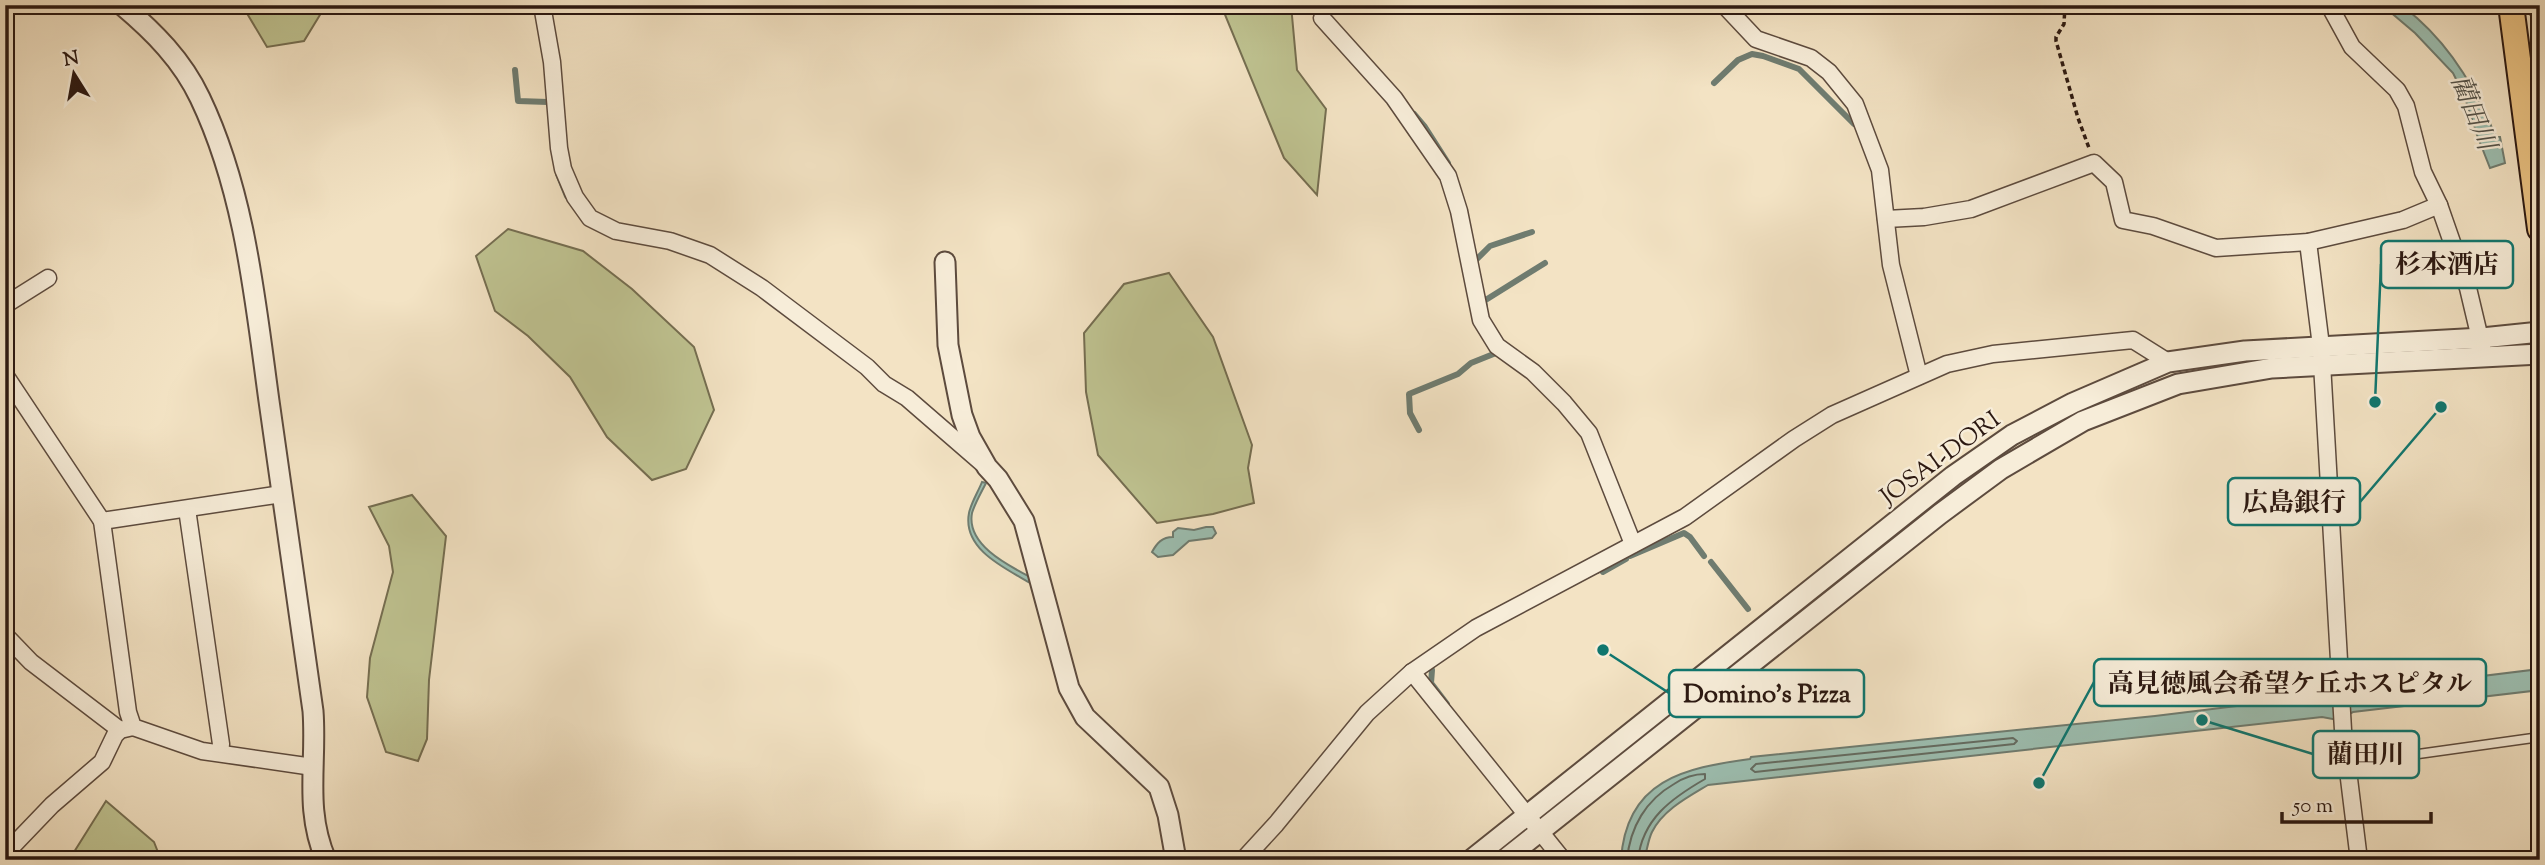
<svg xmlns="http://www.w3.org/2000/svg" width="2545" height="865" viewBox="0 0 2545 865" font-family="'Sorts Mill Goudy','Noto Serif JP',serif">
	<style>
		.green { fill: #bfc391; stroke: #756e51; stroke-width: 2 }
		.water { fill: #9cbeb0; stroke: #6f7c70; stroke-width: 2 }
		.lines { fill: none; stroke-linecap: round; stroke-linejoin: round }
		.shore { stroke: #646b60; stroke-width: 2 }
		.stream { stroke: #6f7c70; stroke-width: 6 }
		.service-casing { stroke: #5d4b3e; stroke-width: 11 }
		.minor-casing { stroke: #5d4b3e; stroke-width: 19 }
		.tertiary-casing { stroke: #5d4b3e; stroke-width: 23 }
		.primary-casing { stroke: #2b1811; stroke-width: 28 }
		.path { stroke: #2b1811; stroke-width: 3.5; stroke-dasharray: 5 3.5; stroke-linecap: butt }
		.service { stroke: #f7edd9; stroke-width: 8 }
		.minor { stroke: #f7edd9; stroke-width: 16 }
		.tertiary { stroke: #f7edd9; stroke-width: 19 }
		.primary { stroke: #eac282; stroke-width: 24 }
		.labels { text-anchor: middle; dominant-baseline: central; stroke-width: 5; stroke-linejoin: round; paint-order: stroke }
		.street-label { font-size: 24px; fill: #2b1811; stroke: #f7edd9 }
		.water-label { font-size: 26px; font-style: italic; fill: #535249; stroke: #f7edd9 }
		.leader { fill: none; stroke: #0f766e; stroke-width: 2.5 }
		.callout-dot { fill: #0f766e; stroke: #f7edd9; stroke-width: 2.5 }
		.callout { fill: #f7edd9; stroke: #0f766e; stroke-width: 2.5 }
		.callout-label { font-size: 26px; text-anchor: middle; font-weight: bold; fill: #2b1811 }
	</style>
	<rect width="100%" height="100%" fill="#f3e3c4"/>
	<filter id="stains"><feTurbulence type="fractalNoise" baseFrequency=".00286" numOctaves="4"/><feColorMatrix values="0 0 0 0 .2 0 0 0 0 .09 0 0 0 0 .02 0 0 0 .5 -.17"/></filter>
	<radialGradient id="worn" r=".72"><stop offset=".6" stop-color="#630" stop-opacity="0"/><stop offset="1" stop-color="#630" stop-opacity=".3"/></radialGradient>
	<g class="green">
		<path d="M242,5H326L304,41L267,47Z"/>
		<path d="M1221,5H1291L1297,70L1326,109L1317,195L1284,158Z"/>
		<path d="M508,229L583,251L632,289L694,347L714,410L686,469L652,480L607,437L570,377L528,336L495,311L476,256Z"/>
		<path d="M1169,273L1213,337L1252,445L1248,468L1254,503L1213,514L1157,523L1098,455L1086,392L1084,333L1124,284Z"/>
		<path d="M412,495L446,536L429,680L427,739L418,761L386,752L367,697L370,658L393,572L389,546L369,507Z"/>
		<path d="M106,801L154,842L161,860H69Z"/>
	</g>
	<g class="water">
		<path d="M2382,5C2387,5 2394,4 2399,5C2405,7 2412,14 2417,18C2454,51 2477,92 2496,137H2500L2505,163L2490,168L2477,135L2464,95L2453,73L2415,33Z"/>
		<path d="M982,482L986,483C981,493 975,503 972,513C966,545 1009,566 1032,578V584C1007,569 962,550 969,513C971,503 978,492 982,482Z"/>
		<path d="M1206,527H1213L1216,533L1212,538L1189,541L1173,555L1158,557L1152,552C1157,543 1162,537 1173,537V532L1178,528L1194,530Z"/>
		<path d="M2540,669V690L2353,712L2338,720L2322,717L1708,785C1688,797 1663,810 1652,832C1648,840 1647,851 1644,860H1621C1626,780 1684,768 1750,759L1751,757L2155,716Z"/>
	</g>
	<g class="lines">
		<g class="shore">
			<path d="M2013,738L2017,741L2014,744L1755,772L1751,769L1756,764Z"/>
			<path d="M1627,860C1630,827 1646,800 1674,784C1683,778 1694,774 1705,774V779C1672,798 1642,819 1638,860"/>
		</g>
		<g class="stream">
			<path d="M515,70L518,101L548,102"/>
			<path d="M1714,83L1738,60L1752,54L1763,56L1799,69L1854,124"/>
			<path d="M1414,114L1425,127L1448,163"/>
			<path d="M558,174L567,196"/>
			<path d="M1477,259L1490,246L1532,232"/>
			<path d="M1485,308L1484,301L1545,263"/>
			<path d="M1419,430L1410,413L1409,394L1458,374L1471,363L1496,353"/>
			<path d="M1630,556L1684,533L1690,537L1704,556"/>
			<path d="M1711,562L1748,609"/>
			<path d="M1597,571L1601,569L1603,572L1626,559"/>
			<path d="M1432,670L1431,683L1447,704"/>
		</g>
		<defs>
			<path id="service" d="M2347,764L2540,737"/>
			<g id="minor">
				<path d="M542,5L552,62L559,148L563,169L575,197L590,218L616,231L670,241L710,255L762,288L867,367L884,384L907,398L982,463"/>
				<path d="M1724,5L1756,39L1811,58L1829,72L1855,104L1880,170L1891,265L1919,376"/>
				<path d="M2329,5L2352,47L2397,90L2406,106L2423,172L2439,205L2468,288L2482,347"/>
				<path d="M1322,18L1394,98L1448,176L1459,211L1481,320L1497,346L1533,372L1564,403L1589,433L1633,544"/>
				<path d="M1886,219L1924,217L1971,209L2094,163L2114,182L2123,220L2153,226L2216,248L2308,242L2403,220L2439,205"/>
				<path d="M2308,242L2321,346L2343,730L2359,860"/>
				<path d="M5,305L48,278"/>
				<path d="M5,375L102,521L282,494"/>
				<path d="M187,509L221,744L220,753"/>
				<path d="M102,521L128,712L133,727L202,751L313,767"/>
				<path d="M5,635L31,662L120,730"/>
				<path d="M1412,672L1563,860"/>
				<path d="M5,854L52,805L102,762L115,735L120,730L133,727"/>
				<path d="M1243,860L1276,824L1367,713L1412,672L1476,628L1685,517L1794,439L1832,415L1947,364L1993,354L2133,340L2168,362"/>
			</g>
			<g id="tertiary">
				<path d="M122,5C154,32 182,60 200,98C245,192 255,299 269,401C284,505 299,608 313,711C317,764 304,809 326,860"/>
				<path d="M945,262L948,345L962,415L970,437L987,467L998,479L1024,521L1069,688L1085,717L1159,787L1168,815L1176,860"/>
				<path d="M1471,860L1953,476L2012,435L2073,403L2168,362L2245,351L2482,338L2540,332"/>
				<path d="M1504,860L1940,514L2001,469L2083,421L2178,384L2272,368L2540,354"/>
			</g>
			<g id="primary">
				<path d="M2511,5L2540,229"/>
				<path d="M2540,5V6"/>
			</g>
		</defs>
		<use href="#service" class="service-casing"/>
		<use href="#minor" class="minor-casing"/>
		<use href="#tertiary" class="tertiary-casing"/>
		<use href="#primary" class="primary-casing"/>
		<path class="path" d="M2065,5L2064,24L2056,37V41L2078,118L2089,148"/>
		<use href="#service" class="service"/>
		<use href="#minor" class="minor"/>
		<use href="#tertiary" class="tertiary"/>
		<use href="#primary" class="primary"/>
	</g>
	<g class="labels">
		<g class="street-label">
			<text transform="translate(1941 459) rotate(-36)">JOSAI-DORI</text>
		</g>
		<g class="water-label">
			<text transform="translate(2472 113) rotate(68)">藺田川</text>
		</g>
	</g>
	<path class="leader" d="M2375 402L2381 264M2441 407L2360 502M2039 783L2094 682M1603 650L1669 693M2202 720L2313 754"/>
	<g class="callout-dot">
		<circle cx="2375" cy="402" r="7"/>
		<circle cx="2441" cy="407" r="7"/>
		<circle cx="2039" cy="783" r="7"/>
		<circle cx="1603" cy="650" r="7"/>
		<circle cx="2202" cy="720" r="7"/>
	</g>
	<g class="callout">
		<rect x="2381" y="241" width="132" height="47" rx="7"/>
		<rect x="2228" y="478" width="132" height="47" rx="7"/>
		<rect x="2094" y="659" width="392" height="47" rx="7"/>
		<rect x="1669" y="670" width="195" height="47" rx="7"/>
		<rect x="2313" y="731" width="106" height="47" rx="7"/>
	</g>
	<g class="callout-label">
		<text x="2447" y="273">杉本酒店</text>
		<text x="2294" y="511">広島銀行</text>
		<text x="2290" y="692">高見徳風会希望ケ丘ホスピタル</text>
		<text x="1767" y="702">Domino's Pizza</text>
		<text x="2366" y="763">藺田川</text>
	</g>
	<rect width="2545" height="865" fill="none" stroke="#f3e3c4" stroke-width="28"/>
	<rect x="7" y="7" width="2531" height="851" fill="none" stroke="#2b1811" stroke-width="3.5"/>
	<rect x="14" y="14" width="2517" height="837" fill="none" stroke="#2b1811" stroke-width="2"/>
	<g transform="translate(74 74) rotate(349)" stroke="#f7edd9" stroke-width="5" paint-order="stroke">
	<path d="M0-5L12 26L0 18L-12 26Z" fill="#2b1811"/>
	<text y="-10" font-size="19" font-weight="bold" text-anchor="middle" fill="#2b1811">N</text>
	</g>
	<path d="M2282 812v10h149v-10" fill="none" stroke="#2b1811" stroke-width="3.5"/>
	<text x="2293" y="812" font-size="21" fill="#2b1811" stroke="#f7edd9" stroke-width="5" paint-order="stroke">50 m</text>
	<rect width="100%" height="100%" filter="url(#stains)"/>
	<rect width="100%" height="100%" fill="url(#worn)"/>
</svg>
